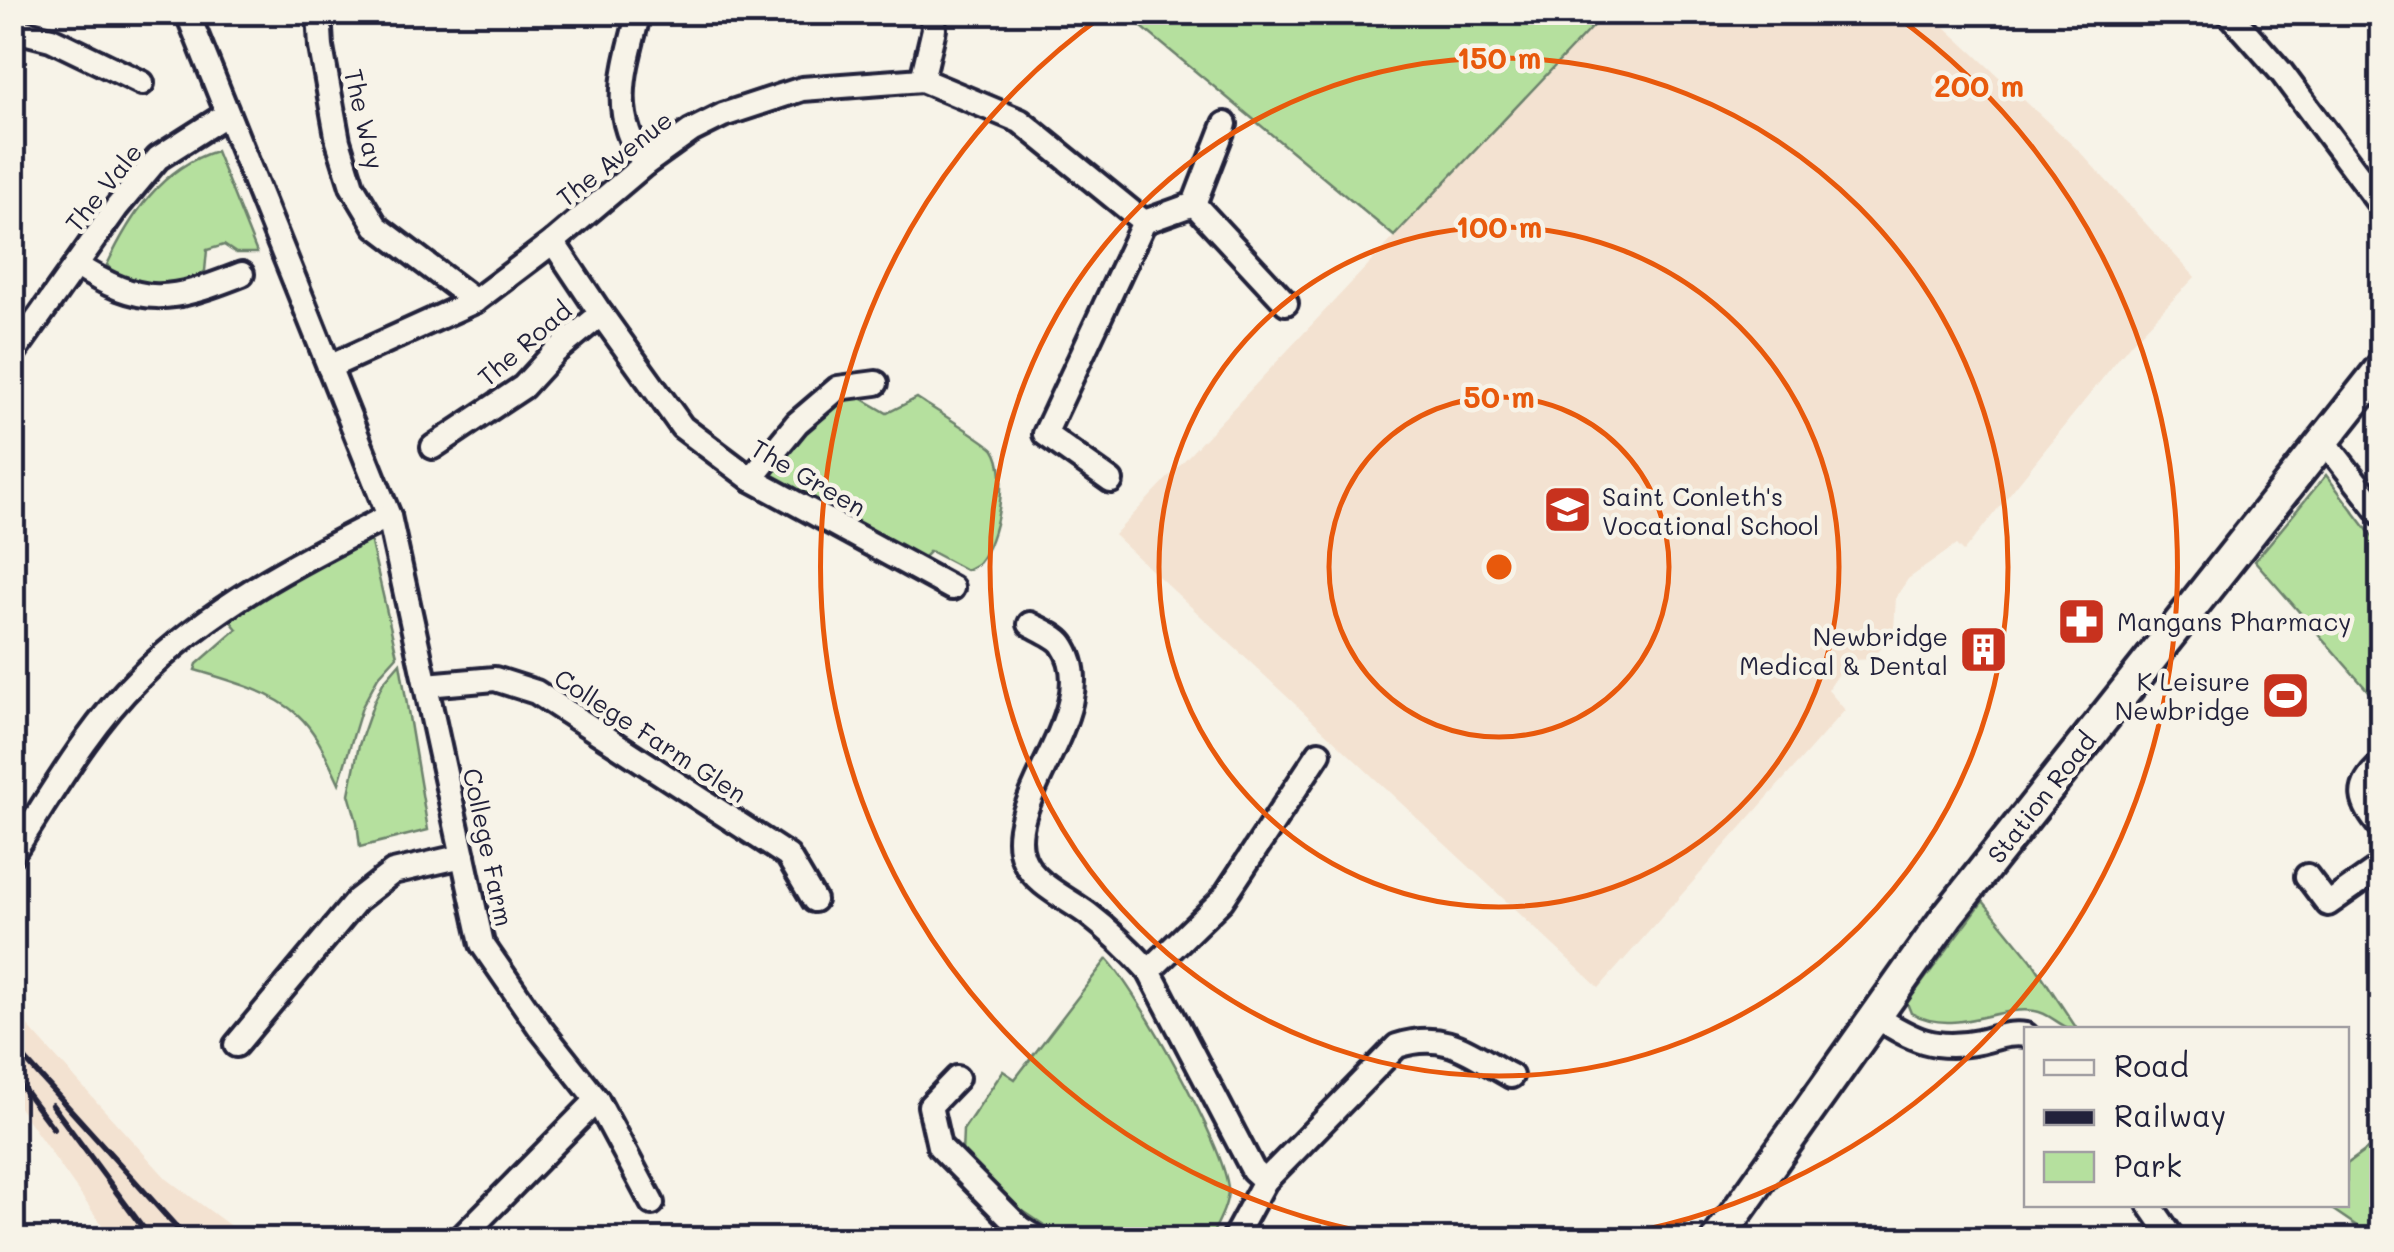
<svg xmlns="http://www.w3.org/2000/svg" width="2394" height="1252" viewBox="0 0 2394 1252" font-family="Mali,sans-serif">
	<style>
		.built { fill: #f3e2d1 }
		.green { fill: #b5e09e; stroke: #6c816c; stroke-width: 2.5 }
		.lines { fill: none; stroke-linecap: round; stroke-linejoin: round }
		.minor-casing { stroke: #22223b; stroke-width: 30 }
		.secondary-casing { stroke: #22223b; stroke-width: 38 }
		.minor { stroke: #f7f3e8; stroke-width: 22 }
		.secondary { stroke: #f7f3e8; stroke-width: 30 }
		.rail { stroke: #22223b; stroke-width: 6 }
		.ring { fill: none; stroke: #e8590c; stroke-width: 5 }
		.labels { text-anchor: middle; dominant-baseline: central; stroke-width: 9; stroke-linejoin: round; paint-order: stroke }
		.street-label { font-size: 25px; fill: #22223b; stroke: #f7f3e8 }
		.poi-label { font-size: 25px; fill: #22223b; stroke: #f7f3e8; text-anchor: start }
		.centre { fill: #e8590c; stroke: #f7f3e8; stroke-width: 5 }
		.ring-label { font-size: 30px; text-anchor: middle; font-weight: bold; fill: #e8590c; stroke: #f7f3e8; stroke-width: 9; stroke-linejoin: round; paint-order: stroke }
	</style>
	<rect width="100%" height="100%" fill="#f7f3e8"/>
	<filter id="ink" filterUnits="userSpaceOnUse"><feTurbulence type="fractalNoise" baseFrequency=".01" numOctaves="2"/><feDisplacementMap in="SourceGraphic" scale="20" xChannelSelector="R" yChannelSelector="G"/><feConvolveMatrix kernelMatrix="1 2 1 2 8 2 1 2 1" color-interpolation-filters="sRGB"/></filter>
	<g filter="url(#ink)">
		<g class="built">
			<path d="M1605,13H1930L2079,151L2195,277L2131,343L1963,552L1956,545L1908,579L1896,597L1894,630L1873,659L1854,660L1842,669L1828,690L1845,710L1599,988L1114,535Z"/>
			<path d="M13,1010L167,1179L248,1239H112L13,1099Z"/>
		</g>
		<g class="green">
			<path d="M1125,13L1605,12V13L1394,236Z"/>
			<path d="M216,151L257,253H236L224,245L207,250L205,271L192,284L168,290L122,282L107,265C130,216 162,167 216,151Z"/>
			<path d="M854,394L887,413L917,398C930,407 987,441 994,450C1010,474 997,542 979,562C978,564 969,569 966,570L930,551L924,557L915,558L779,484L772,474L777,463L836,400Z"/>
			<path d="M2326,475L2381,548V706L2255,561Z"/>
			<path d="M370,539L397,656L378,677L362,707L339,783C328,760 317,732 298,715C271,691 228,680 195,670L197,664L237,629L223,612L329,552Z"/>
			<path d="M400,663L428,830L360,847L357,822L349,794L359,745L374,702L383,683Z"/>
			<path d="M1983,901L2032,961L2077,1029C2062,1030 2051,1013 2035,1011C1996,1005 1956,1037 1911,1013L1907,1003Z"/>
			<path d="M1107,959C1137,991 1226,1148 1228,1189C1228,1206 1217,1224 1210,1239H1065L993,1191L962,1154L963,1130L1003,1071L1015,1079Z"/>
			<path d="M2381,1139V1239H2376L2326,1205L2346,1204L2347,1164Z"/>
		</g>
		<g class="lines">
			<defs>
				<g id="minor">
					<path d="M187,12L389,516L482,944L540,1028L597,1100L652,1203"/>
					<path d="M319,12L321,47L338,141L352,186L376,226L475,301"/>
					<path d="M639,12C625,69 608,112 645,164"/>
					<path d="M2228,12L2282,73L2382,207"/>
					<path d="M12,29L51,39L142,83"/>
					<path d="M922,80L934,29L932,12"/>
					<path d="M1194,204L1225,124"/>
					<path d="M1144,222L1194,204L1286,303"/>
					<path d="M553,242L601,314L682,427L751,479L952,588"/>
					<path d="M76,265C142,308 171,302 242,274"/>
					<path d="M12,355L117,207L158,158L227,114"/>
					<path d="M329,367L475,301L553,242L645,164L691,131L723,115L802,89L922,80L1020,121L1144,222L1045,434L1111,481"/>
					<path d="M2325,442L2382,515"/>
					<path d="M433,447L523,387L555,352L601,314"/>
					<path d="M751,479L797,423L838,388L876,383"/>
					<path d="M1030,624C1039,629 1056,636 1062,644C1107,708 998,803 1024,860C1035,885 1067,898 1088,914C1110,931 1130,950 1149,971L1253,1170L1265,1181"/>
					<path d="M426,685L495,679L536,692L788,856L814,900"/>
					<path d="M2382,764C2354,788 2360,802 2382,829"/>
					<path d="M12,854C51,795 87,729 138,679C210,607 299,561 389,516"/>
					<path d="M2307,876L2328,904L2382,866"/>
					<path d="M1149,971L1222,900L1319,753"/>
					<path d="M1875,1016C1913,1040 1934,1051 1979,1042C1996,1038 2010,1032 2026,1035"/>
					<path d="M236,1045L357,900L393,872L463,856"/>
					<path d="M957,1078L930,1106L939,1146L1020,1228L1039,1240"/>
					<path d="M2149,1204L2174,1240"/>
					<path d="M459,1240L597,1100"/>
					<path d="M1233,1240L1265,1181L1397,1046C1446,1030 1469,1053 1511,1076"/>
				</g>
				<path id="secondary" d="M1717,1240L1947,916L2382,367"/>
			</defs>
			<use href="#minor" class="minor-casing"/>
			<use href="#secondary" class="secondary-casing"/>
			<use href="#minor" class="minor"/>
			<use href="#secondary" class="secondary"/>
			<g class="rail">
				<path d="M12,1045L188,1240"/>
				<path d="M12,1074L53,1128"/>
				<path d="M52,1105L152,1240"/>
			</g>
		</g>
	</g>
	<g class="ring">
		<circle cx="1499" cy="567" r="170"/>
		<circle cx="1499" cy="567" r="340"/>
		<circle cx="1499" cy="567" r="509"/>
		<path d="M1405 1239A679 679 0 0 1 1105 14M1893 14A679 679 0 0 1 1593 1239"/>
	</g>
	<defs>
		<symbol id="school-square" viewBox="-11 -11 22 22"><rect x="-9" y="-9" width="18" height="18" rx="4" fill="#c8321e" stroke="#f7f3e8"/><path d="M0-5L7-2L0 1L-7-2ZM-4 1L0 2.5L4 1V4Q0 6-4 4Z" fill="#fff"/></symbol>
		<symbol id="pharmacy-square" viewBox="-11 -11 22 22"><rect x="-9" y="-9" width="18" height="18" rx="4" fill="#c8321e" stroke="#f7f3e8"/><path d="M-2-6h4v4h4v4h-4v4h-4v-4h-4v-4h4Z" fill="#fff"/></symbol>
		<symbol id="building-square" viewBox="-11 -11 22 22"><rect x="-9" y="-9" width="18" height="18" rx="4" fill="#c8321e" stroke="#f7f3e8"/><path d="M-4-6H4V6H1V3H-1V6H-4ZM-2.5-4.3h1.7v1.8h-1.7ZM.8-4.3h1.7v1.8H.8ZM-2.5-1h1.7V.8h-1.7ZM.8-1h1.7V.8H.8Z" fill="#fff"/></symbol>
		<symbol id="stadium-square" viewBox="-11 -11 22 22"><rect x="-9" y="-9" width="18" height="18" rx="4" fill="#c8321e" stroke="#f7f3e8"/><path d="M0-5a6.5 5 0 1 0 0 10a6.5 5 0 1 0 0-10ZM-3.5-1.8h7v3.6h-7Z" fill="#fff"/></symbol>
	</defs>
	<g fill-rule="evenodd">
		<use href="#school-square" x="1540" y="482" width="55" height="55"/>
		<use href="#pharmacy-square" x="2054" y="594" width="55" height="55"/>
		<use href="#building-square" x="1956" y="622" width="55" height="55"/>
		<use href="#stadium-square" x="2258" y="668" width="55" height="55"/>
	</g>
	<g class="labels">
		<g class="street-label">
			<text transform="translate(365 119) rotate(77)">The Way</text>
			<text transform="translate(614 158) rotate(-38)">The Avenue</text>
			<text transform="translate(103 187) rotate(-51)">The Vale</text>
			<text transform="translate(524 343) rotate(-41)">The Road</text>
			<text transform="translate(809 477) rotate(30)">The Green</text>
			<text transform="translate(651 735) rotate(33)">College Farm Glen</text>
			<text transform="translate(2041 797) rotate(-52)">Station Road</text>
			<text transform="translate(489 847) rotate(78)">College Farm</text>
		</g>
		<g class="poi-label">
			<text x="1602" y="496">Saint Conleth's<tspan x="1602" dy="29">Vocational School</tspan></text>
			<text x="2117" y="621">Mangans Pharmacy</text>
			<text x="1948" y="636" text-anchor="end">Newbridge<tspan x="1948" dy="29">Medical &amp; Dental</tspan></text>
			<text x="2250" y="681" text-anchor="end">K Leisure<tspan x="2250" dy="29">Newbridge</tspan></text>
		</g>
	</g>
	<circle cx="1499" cy="567" r="15" class="centre"/>
	<g class="ring-label">
		<text x="1499" y="69">150 m</text>
		<text x="1979" y="97">200 m</text>
		<text x="1499" y="238">100 m</text>
		<text x="1499" y="408">50 m</text>
	</g>
	<rect width="2394" height="1252" fill="none" stroke="#f7f3e8" stroke-width="50"/>
	<rect x="25" y="25" width="2344" height="1202" fill="none" stroke="#22223b" stroke-width="4" filter="url(#ink)"/>
	<rect x="2024" y="1027" width="325" height="180" fill="#f7f3e8" stroke="#a29fa3" stroke-width="2.5"/>
	<rect x="2044" y="1060" width="50" height="15" fill="#f7f3e8" stroke="#a29fa3" stroke-width="2.5"/>
	<text x="2114" y="1077" font-size="30" fill="#22223b">Road</text>
	<rect x="2044" y="1110" width="50" height="15" fill="#22223b" stroke="#a29fa3" stroke-width="2.5"/>
	<text x="2114" y="1127" font-size="30" fill="#22223b">Railway</text>
	<rect x="2044" y="1152" width="50" height="30" fill="#b5e09e" stroke="#a29fa3" stroke-width="2.5"/>
	<text x="2114" y="1177" font-size="30" fill="#22223b">Park</text>
</svg>
